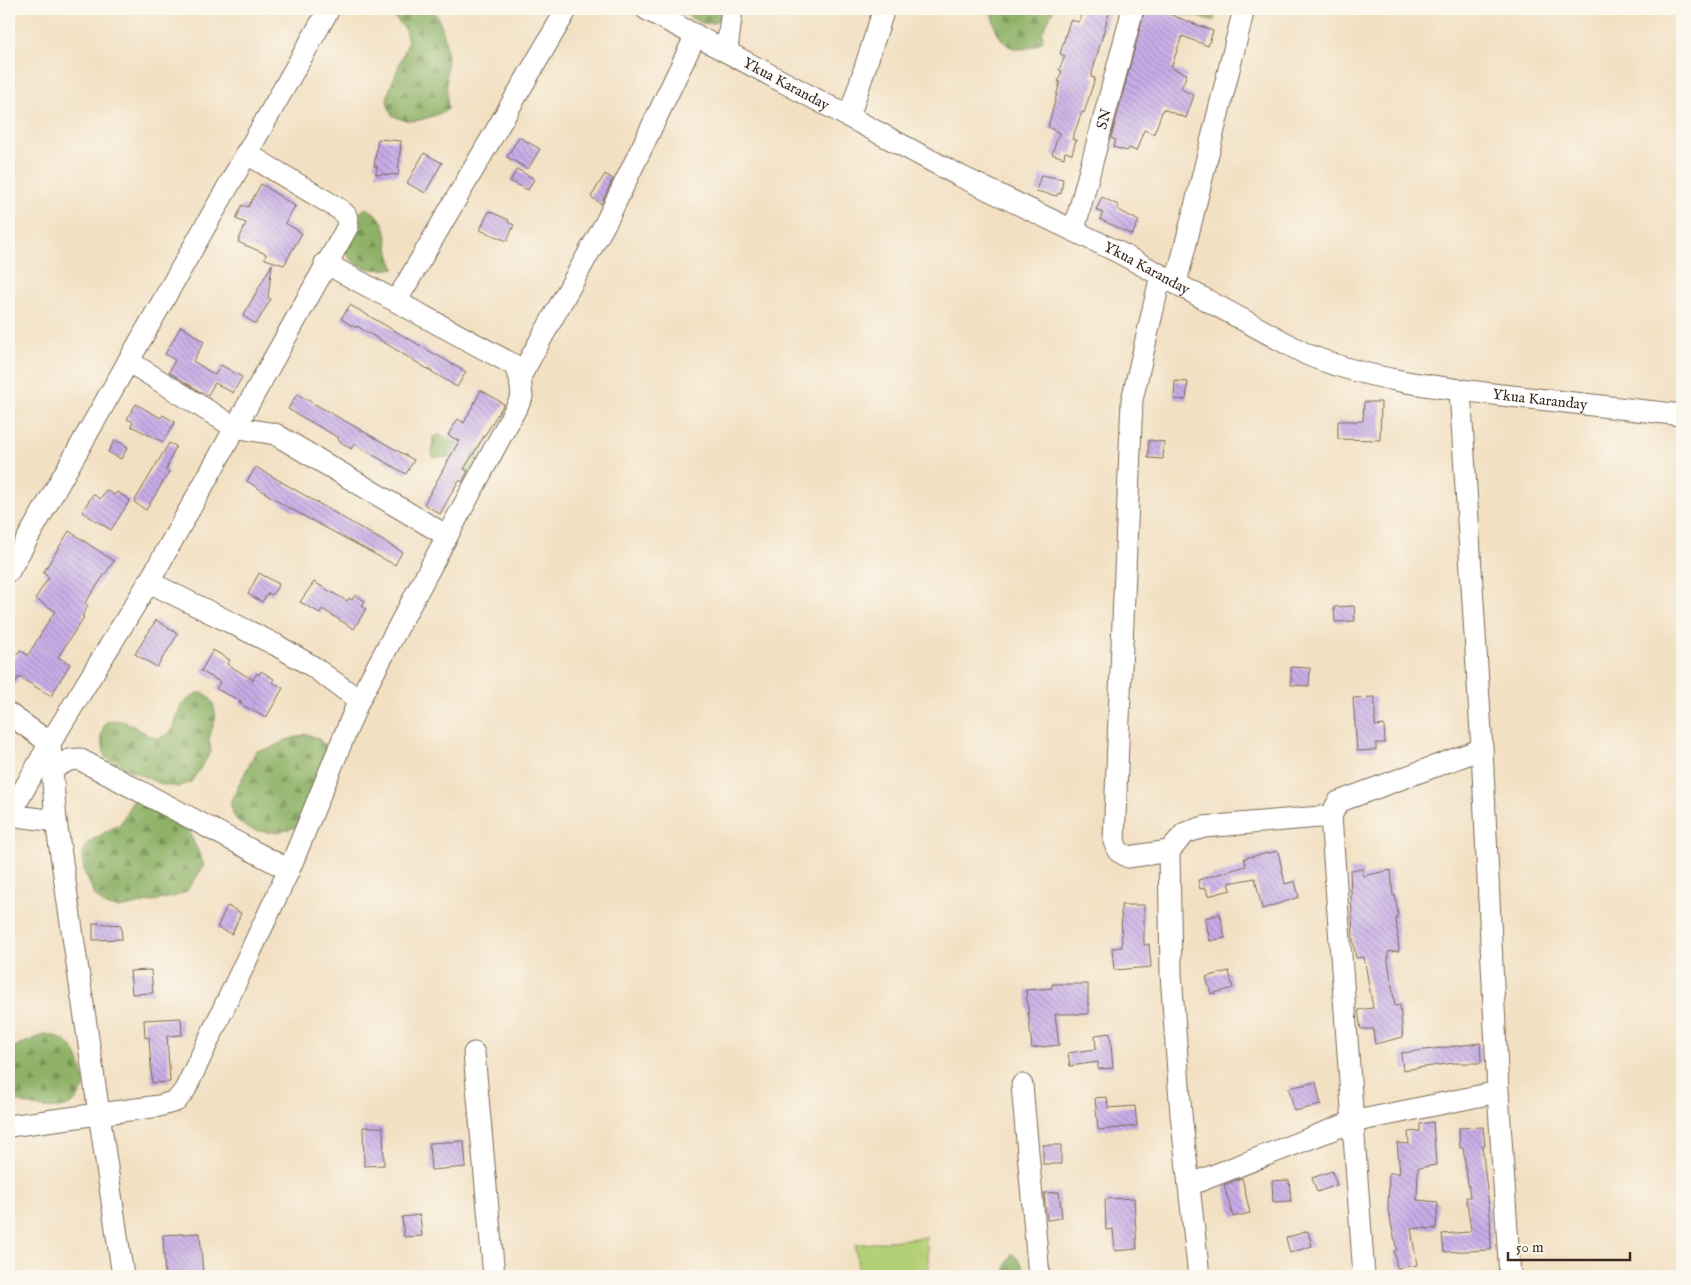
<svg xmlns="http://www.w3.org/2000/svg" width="1691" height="1285" viewBox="0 0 1691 1285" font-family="'IM FELL English',serif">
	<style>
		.forest { fill: url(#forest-firs); stroke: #656e42 }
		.pitch { fill: #b4d076; stroke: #787d4a }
		.building { fill: url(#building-back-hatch) }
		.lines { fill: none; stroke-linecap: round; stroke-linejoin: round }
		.minor-casing { stroke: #7b6a57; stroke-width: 23 }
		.minor { stroke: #fff; stroke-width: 21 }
		.labels { text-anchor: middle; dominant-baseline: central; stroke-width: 4; stroke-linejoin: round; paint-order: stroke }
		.street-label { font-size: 15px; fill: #3b2a1e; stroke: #fbf7ec }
	</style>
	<defs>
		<pattern id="forest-firs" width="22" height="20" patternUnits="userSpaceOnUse" patternTransform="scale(1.25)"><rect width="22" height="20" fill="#8fb267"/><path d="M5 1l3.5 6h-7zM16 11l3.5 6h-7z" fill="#769154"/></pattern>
		<pattern id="building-back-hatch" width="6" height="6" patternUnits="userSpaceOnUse" patternTransform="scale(1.25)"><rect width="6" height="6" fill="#c7ade8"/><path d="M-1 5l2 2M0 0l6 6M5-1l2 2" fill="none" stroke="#a38dbb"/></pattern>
	</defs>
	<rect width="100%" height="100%" fill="#fbf7ec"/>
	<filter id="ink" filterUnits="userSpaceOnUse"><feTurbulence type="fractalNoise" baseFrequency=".02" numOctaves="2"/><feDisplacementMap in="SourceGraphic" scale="10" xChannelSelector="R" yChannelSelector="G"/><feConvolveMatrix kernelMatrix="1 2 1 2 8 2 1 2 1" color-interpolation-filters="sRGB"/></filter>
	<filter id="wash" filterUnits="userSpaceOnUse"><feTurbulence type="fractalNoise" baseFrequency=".0096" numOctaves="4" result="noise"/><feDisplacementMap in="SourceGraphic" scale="20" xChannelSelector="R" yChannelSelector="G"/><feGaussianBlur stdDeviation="1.12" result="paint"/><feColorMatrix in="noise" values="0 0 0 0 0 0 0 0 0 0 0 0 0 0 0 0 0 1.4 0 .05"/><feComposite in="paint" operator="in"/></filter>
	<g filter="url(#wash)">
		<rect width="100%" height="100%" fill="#f2e0c2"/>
		<g class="forest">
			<path d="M386,9H433C455,43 443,73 448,109L445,111C426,119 409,127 391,114L387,101L388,94L408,42L405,29Z"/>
			<path d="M677,9H726C713,35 696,21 677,9Z"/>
			<path d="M990,9H1054L1042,33L1043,41C1037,46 1029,49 1021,49C999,49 995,26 990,9Z"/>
			<path d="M1181,9H1211L1215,19L1212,21C1205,21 1202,17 1195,16C1190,15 1186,16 1182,14Z"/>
			<path d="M366,208C396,222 381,246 395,268C376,272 353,269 345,250C350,237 353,214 366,208Z"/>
			<path d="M440,435L475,451L484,446L489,436L470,474L453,458L432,457L433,437Z"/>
			<path d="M197,693H204L209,697L213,703L216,717L209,738L211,752L191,782L178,787L164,785L117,765L105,757L101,736L105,723C130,711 145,743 162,737C175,733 175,715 182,705C186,700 192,697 197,693Z"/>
			<path d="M307,734L319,739L330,750L297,826C275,838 228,834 231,800L256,751L269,749L286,740Z"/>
			<path d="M143,791L186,826L198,851L204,866L186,892L173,897L119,908L106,906L95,896L84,871L82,856L87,843L121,823L133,800Z"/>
			<path d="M46,1034C76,1039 80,1059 85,1086C82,1091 78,1098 74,1102C58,1116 27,1104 9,1099V1049Z"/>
			<path d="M1012,1253L1021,1263L1028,1276H1004L1006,1265Z"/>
		</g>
		<path class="pitch" d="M926,1237L930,1276H859L855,1245Z"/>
		<g id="blocks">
			<g class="building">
				<path d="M1083,9H1110L1091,77L1095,78L1084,113L1082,112L1072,139L1076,140L1072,154L1065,152L1064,158L1052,154L1059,133L1048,127L1060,82H1058L1062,71L1059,70L1065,56L1060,54L1070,20L1079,22Z"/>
				<path d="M1145,9H1171L1169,14L1213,31L1208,46L1182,36L1171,68L1187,74L1181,89L1194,95L1186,118L1163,109L1154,134L1144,130L1136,151L1129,148L1127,151L1113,147L1116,140L1111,138Z"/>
				<path d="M519,137L540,149L528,169L507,157Z"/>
				<path d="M378,139L401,141L398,175L376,174L377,166H374Z"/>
				<path d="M424,153L442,163L425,193L407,183Z"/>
				<path d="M517,169L534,179L528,190L510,181Z"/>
				<path d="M605,174L613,179L601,204L591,197Z"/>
				<path d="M1041,175L1063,179L1061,194L1058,193L1057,196L1036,191Z"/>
				<path d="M261,184L295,206L285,223L302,233L284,265L265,259L266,254L238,242L246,223L236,219L242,205L248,207Z"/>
				<path d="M1102,197L1118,205L1117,209L1139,221L1132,235L1100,219L1103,213L1096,210Z"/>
				<path d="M489,211L509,220L508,222L514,225L507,241L480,230Z"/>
				<path d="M272,264L268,297L271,299L256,324L243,316Z"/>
				<path d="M350,305L466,372L457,387L357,326L356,328L341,319Z"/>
				<path d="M181,326L204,342L193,361L215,375L221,365L242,377L233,393L215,383L207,396L169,372L175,360L165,354Z"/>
				<path d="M1175,381L1188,382L1186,400L1174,399Z"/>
				<path d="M481,390L504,404L464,469L468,471L462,482L459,480L440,514L424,504L459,441L448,435L458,419L464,423Z"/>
				<path d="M297,394L414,460L406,474L354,444L351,449L338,440L339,438L288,409Z"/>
				<path d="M1364,402H1381L1380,440L1338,439V421H1363Z"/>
				<path d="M136,404L161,418L163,415L175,422L163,442L131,426L133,422L127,419Z"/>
				<path d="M115,440L128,447L121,459L108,452Z"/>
				<path d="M1149,440L1164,442L1163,459L1148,458Z"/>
				<path d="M169,443L176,446L166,470L169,472L146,510L134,502Z"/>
				<path d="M256,467L402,552L395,565L287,507L247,481Z"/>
				<path d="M106,490L115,495L117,492L130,500L111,530L82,512L93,494L100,499Z"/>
				<path d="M69,531L114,561L85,603L88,606L82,616L84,617L58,657L70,664L51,696L19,677L9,694V667L20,650L28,655L55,611L35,599L49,577L43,573Z"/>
				<path d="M259,573L279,584L272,595L268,593L262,602L248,594Z"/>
				<path d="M314,582L347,601L349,598L352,600L355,595L365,601L362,606L366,609L354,629L322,609L320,613L300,602Z"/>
				<path d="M1354,606L1355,621L1335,622L1334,607Z"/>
				<path d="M156,620L178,634L157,667L135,654Z"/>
				<path d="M213,650L230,660L227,664L253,680L257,673L259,675L261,671L274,679L272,682L283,688L266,718L239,703L241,701L216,689L220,682L201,671Z"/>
				<path d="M1291,667L1310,668L1309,686L1291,685Z"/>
				<path d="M1375,697V726L1384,725L1385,743H1376V750L1357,751L1353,698Z"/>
				<path d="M1278,851L1285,884L1295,881L1299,897L1262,909L1255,878L1229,883L1231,890L1208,896L1206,888L1200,889L1198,880L1246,866L1244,858Z"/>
				<path d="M1363,869V876L1391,870L1393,896L1395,895L1398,915L1396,919L1399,951L1388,952V960L1395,1006L1400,1005L1403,1037L1375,1044L1373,1029H1361L1358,1010L1373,1008L1364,957L1356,958L1353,939L1350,870Z"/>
				<path d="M1121,905H1144V945L1149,944L1151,967L1114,970L1112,948L1122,947Z"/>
				<path d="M227,906L241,913L232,934L217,928Z"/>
				<path d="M1220,914L1225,938L1210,941L1205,918Z"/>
				<path d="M93,923L121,925L122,939L93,940Z"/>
				<path d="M151,970L153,993L132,994L130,971Z"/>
				<path d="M1229,971L1233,988L1211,994L1206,977Z"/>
				<path d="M1052,984H1088V1014H1055L1059,1045L1032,1048L1026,990L1052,988Z"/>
				<path d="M181,1018L182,1035L167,1036L170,1082L152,1083L149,1037L145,1038L144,1020Z"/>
				<path d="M1110,1033L1113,1068L1098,1069V1062L1070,1066L1068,1053L1096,1049L1095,1035Z"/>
				<path d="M1480,1043L1481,1063H1454L1403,1070L1401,1053Z"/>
				<path d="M1316,1082L1321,1105L1294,1111L1289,1088Z"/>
				<path d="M1107,1097L1108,1108L1135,1106L1137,1126L1098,1130L1095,1098Z"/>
				<path d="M1433,1122L1436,1165L1418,1168L1417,1200L1438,1202L1436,1229L1411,1228L1417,1265L1397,1268L1394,1251L1397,1250L1388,1210L1389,1173H1400L1397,1143L1409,1144L1408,1132L1420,1131V1124Z"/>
				<path d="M363,1127H383L384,1165L364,1166Z"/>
				<path d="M1483,1127L1485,1146L1482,1147L1490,1215L1491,1250L1444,1252L1442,1234L1469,1232L1471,1229L1466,1197H1470L1463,1148H1460L1459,1128Z"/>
				<path d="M464,1141L466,1167L431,1170L429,1143Z"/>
				<rect x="1043" y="1145" width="18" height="19"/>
				<path d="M1332,1171L1337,1185L1317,1192L1312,1178Z"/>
				<path d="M1242,1178L1250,1213L1233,1217L1224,1185Z"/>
				<path d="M1289,1180L1291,1201L1273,1202L1272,1181Z"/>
				<path d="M1059,1192L1062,1218L1047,1220L1044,1193Z"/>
				<path d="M1134,1198L1137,1249L1115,1251L1113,1229L1106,1230L1105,1199Z"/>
				<path d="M420,1215L422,1236L404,1237L402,1217Z"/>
				<path d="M1308,1231L1312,1246L1290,1253L1286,1238Z"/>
				<path d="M200,1233L203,1276H165L163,1235Z"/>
			</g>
		</g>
	</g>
	<g filter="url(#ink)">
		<use href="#blocks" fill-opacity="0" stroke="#7b6a57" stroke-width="1"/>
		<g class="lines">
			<defs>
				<g id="minor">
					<path id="s1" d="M646,9L960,176L1118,252L1306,354C1368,380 1435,387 1502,395C1562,402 1622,408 1682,415"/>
					<path d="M727,50L732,9"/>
					<path d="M849,117L884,9"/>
					<path id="s2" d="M1074,230L1133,9"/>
					<path d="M1161,275L1132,400L1114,841L1118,851L1128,857L1169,851L1185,833L1204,827L1331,816"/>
					<path d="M1176,283L1244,9"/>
					<path d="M397,300L567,9"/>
					<path d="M128,361L234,427L275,434L447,536"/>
					<path d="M520,377L607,220L696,35"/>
					<path d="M9,571L329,9"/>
					<path d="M149,582L276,645L312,666L359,700"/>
					<path d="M9,714L50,743L56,821L123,1276"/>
					<path d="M1482,749L1498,1092L1510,1276"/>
					<path d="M54,768L69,760L79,759L289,870"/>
					<path d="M9,815L56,821"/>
					<path d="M9,816L50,743L149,582L348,226L346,215L339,209L246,153"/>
					<path d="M1169,851L1171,974L1181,1114L1199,1276"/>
					<path d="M474,1053L494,1276"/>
					<path d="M1022,1085L1039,1276"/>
					<path d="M9,1126L159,1106L176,1101L185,1090L289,870L359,700L522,397L520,377L514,365L325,263"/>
					<path d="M1189,1185L1352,1122L1498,1092"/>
					<path d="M1364,1276L1331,816L1338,802L1482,749L1460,390"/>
				</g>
			</defs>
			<use href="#minor" class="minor-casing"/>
			<use href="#minor" class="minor"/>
		</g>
	</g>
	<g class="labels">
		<g class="street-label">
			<text stroke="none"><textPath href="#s1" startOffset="159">Ykua Karanday</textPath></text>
			<text stroke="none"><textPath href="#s2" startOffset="115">SN</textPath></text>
			<text stroke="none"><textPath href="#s1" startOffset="564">Ykua Karanday</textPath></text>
			<text stroke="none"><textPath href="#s1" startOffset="984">Ykua Karanday</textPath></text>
		</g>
	</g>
	<rect width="1691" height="1285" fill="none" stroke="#fbf7ec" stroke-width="30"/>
	<path d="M1508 1252v8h122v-8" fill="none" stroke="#3b2a1e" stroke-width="2.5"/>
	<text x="1516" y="1252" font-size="15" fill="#3b2a1e" stroke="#fbf7ec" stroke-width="4" paint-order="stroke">50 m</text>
</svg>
